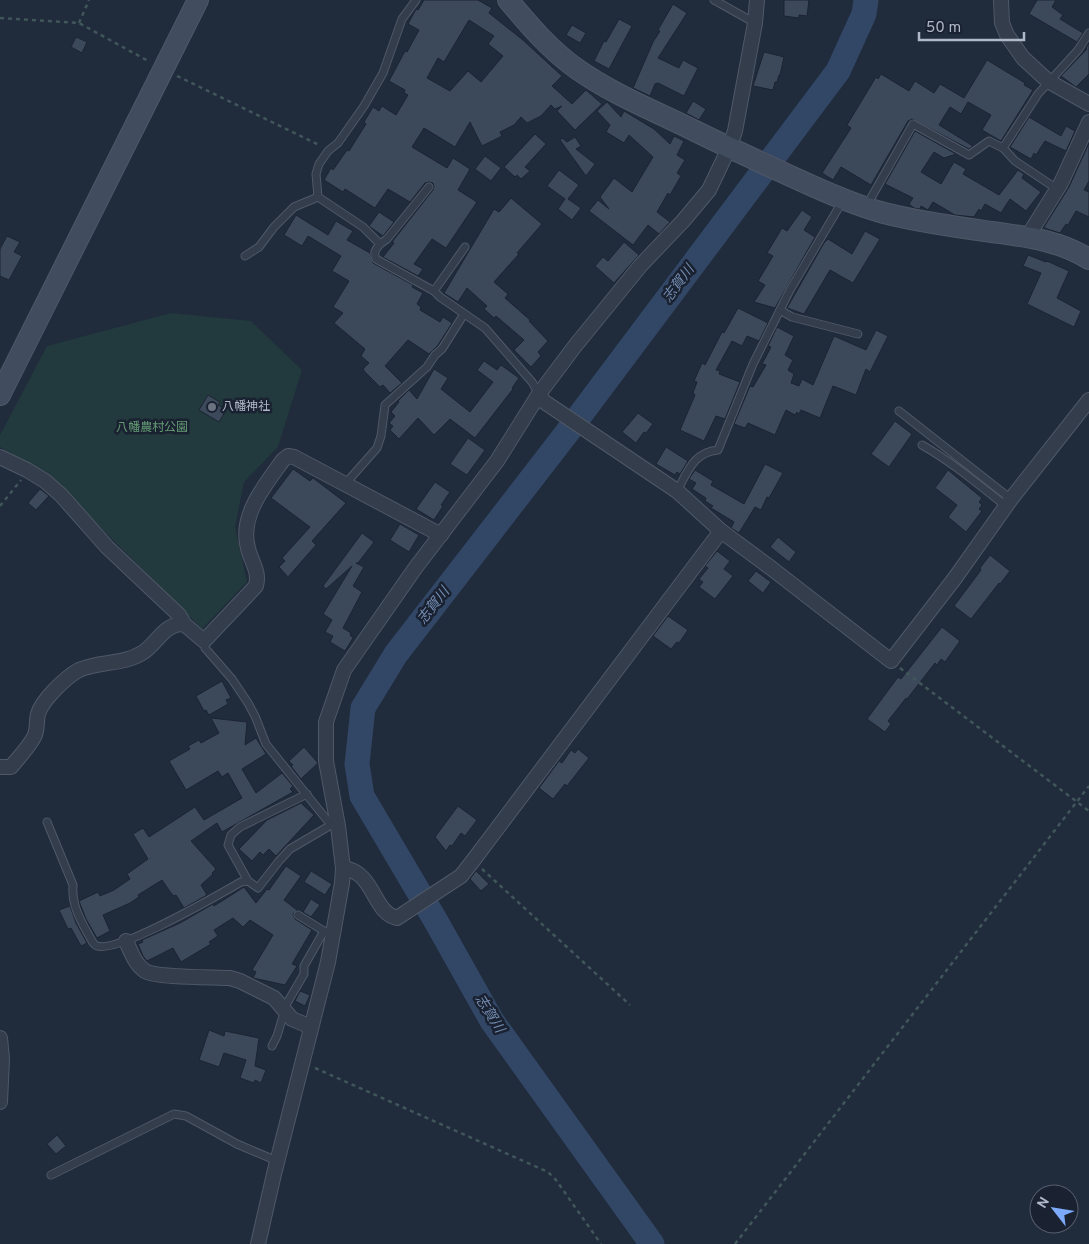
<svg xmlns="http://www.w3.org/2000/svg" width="1089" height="1244" viewBox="0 0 1089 1244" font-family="Overpass,'Noto Sans JP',sans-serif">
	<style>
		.green { fill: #22393d }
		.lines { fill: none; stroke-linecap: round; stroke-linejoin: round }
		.river { stroke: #324665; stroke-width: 25 }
		.building { fill: #3c495b; stroke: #1c2433; fill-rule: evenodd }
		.lane-casing { stroke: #4f5867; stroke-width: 9 }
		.street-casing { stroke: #4f5867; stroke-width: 16 }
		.secondary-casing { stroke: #4f5867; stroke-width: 22 }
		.path { stroke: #40565a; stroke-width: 2.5; stroke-dasharray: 4 4; stroke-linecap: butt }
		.lane { stroke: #343d4c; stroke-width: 7 }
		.street { stroke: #343d4c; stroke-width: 14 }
		.secondary { stroke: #424c5f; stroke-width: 20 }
		.worship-dot { fill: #6b7280; stroke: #1a2231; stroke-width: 2 }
		.labels { text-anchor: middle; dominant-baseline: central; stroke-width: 5; stroke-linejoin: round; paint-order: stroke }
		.poi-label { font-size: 12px; fill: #afb8c8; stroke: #1a2231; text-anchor: start }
		.park-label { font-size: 12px; fill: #649b73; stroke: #1a2231 }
		.water-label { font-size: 14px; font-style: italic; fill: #748db2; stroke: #1a2231 }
	</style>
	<rect width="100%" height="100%" fill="#202b3c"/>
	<path class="green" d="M171,313L251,321L302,370L278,447L244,482L235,527L247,582L202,629L47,474L0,447V435L47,346Z"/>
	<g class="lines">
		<path class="river" d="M652,1244L492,1021L437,923L362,796L357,764L363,708L396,654L566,434L838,71L864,14L866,0"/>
	</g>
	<g class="building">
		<path d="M424,0H478L492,8L489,13L523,40L562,76L552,86L572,104L586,90L602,104L575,130L557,111L562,106L555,109L551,105L541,116L527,123L521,117L514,125L500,132L502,136L482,146L470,122L455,147L424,128L412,147L447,168L453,158L470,169L458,190L477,202L446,248L432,239L414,264L423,269L418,276L383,257L394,243L392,242L433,190L434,187L433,183L429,182L425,183L410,202L388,189L375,208L345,189L343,192L324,180L331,168L333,170L347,150L349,151L366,124L364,122L373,107L379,111L382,106L396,115L408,95L404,93L405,90L389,81L405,51L407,52L419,30L408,24L415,11L416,9L418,10ZM469,20L494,36L488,44L503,56L481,82L468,71L450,91L427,78L438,58L444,62Z"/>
		<path d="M784,0H809L807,16L799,15V18L784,16Z"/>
		<path d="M1037,0H1056L1052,7L1063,15L1060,19L1083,33L1077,42L1029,14Z"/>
		<path d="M673,4L687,13L658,58L679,68L683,60L698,68L684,96L658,83L655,84L650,96L633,88L653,42L660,31L658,30Z"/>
		<path d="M619,19L632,26L609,69L594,61L604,41L606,42Z"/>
		<path d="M572,25L586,33L580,43L566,35Z"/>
		<path d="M76,37L87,42L82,53L71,47Z"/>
		<path d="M1089,43V74L1076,87L1061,76L1087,49L1086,48Z"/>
		<path d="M764,52L784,57L780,75H779L777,82H775L773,90L753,86Z"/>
		<path d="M987,60L1025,83L1024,85L1033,90L1001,141L982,130L991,115L968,102L961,114L950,107L939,125L973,146L969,149L912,119L908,121L871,185L841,167L833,180L822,173L851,128L847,125L876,77L878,79L881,74L909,91L915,81L934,93L940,84L964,98Z"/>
		<path d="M693,101L706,109L699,120L686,113Z"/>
		<path d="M607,102L621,117L624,111L654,129L670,144L674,136L684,141L677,155L685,160L677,173L681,176L670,195L668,193L657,212L670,222L659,234L648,225L633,245L589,211L598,200L609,209L600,197L614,178L632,192L653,157L629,135L624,143L606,132L610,125L597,111Z"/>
		<path d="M1029,117L1061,136L1066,126L1075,131L1066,151L1045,141L1036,155L1034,153L1031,159L1010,147Z"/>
		<path d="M915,131L956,154L944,158L934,152L921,172L941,184L954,162L966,169L963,174L999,195L1018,170L1024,174L1022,178L1041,192L1026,211L1010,199L1001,213L985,204L981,211L979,209L974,217L955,215L933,202L928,210L921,206L920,209L914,208L909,204L913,198L885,184Z"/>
		<path d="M535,134L546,144L525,167L530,171L521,179L517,175L515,177L504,167Z"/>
		<path d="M575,137L581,146L576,149L595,164L586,176L560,140L562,138L567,142Z"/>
		<path d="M1089,143V181L1084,190L1089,192V217L1076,211L1068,225L1066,224L1060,233L1047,229L1044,227L1069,187Z"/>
		<path d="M485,156L501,168L491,181L475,169Z"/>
		<path d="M559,170L579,185L568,199L581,208L572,220L558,209L565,199L547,186Z"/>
		<path d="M511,198L542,224L517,253L519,254L494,282L508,294L505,298L530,320L529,321L548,341L538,352L541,356L531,367L514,350L524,340L496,316L494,318L484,309L487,306L467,288L458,302L444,293L494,209L499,212Z"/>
		<path d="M802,210L812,217L804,230L815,237L775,308L754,302L765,285L758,281L773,256L767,253L782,228L787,231Z"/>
		<path d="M379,212L394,222L383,236L369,226Z"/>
		<path d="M296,215L328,235L336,221L353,231L347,240L370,253L373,263L413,285L412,287L423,293L417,304L421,307L420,310L440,322L443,317L452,323L438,345L429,354L408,340L385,366L402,383L390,393L383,385L380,387L365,372L363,369L369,363L361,356L365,349L334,323L343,313L333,307L349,281L332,271L341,256L308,236L302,246L284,235Z"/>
		<path d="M865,231L880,239L853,283L830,270L804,314L787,308L824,243L828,239L852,254Z"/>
		<path d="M7,236L20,242L14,252L22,256L9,280L0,276V249Z"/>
		<path d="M624,242L639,255L614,283L595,266L603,257L608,261Z"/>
		<path d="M1028,255L1046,262L1047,261L1069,271L1057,298L1081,311L1074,327L1027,304L1041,273L1023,266Z"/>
		<path d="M738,308L768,323L759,341L747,336L742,346L732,341L716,370L720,371L719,374L740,382L725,419L716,416L704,441L680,430L695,395L693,393L697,382L694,381L702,363L705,365L722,332L724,333Z"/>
		<path d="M777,327L794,336L785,355L793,360L788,370L794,374L791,383L799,386L802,379L813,385L834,336L866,350L876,330L888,336L870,372L866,369L856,395L833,386L820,418L801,410L799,414L797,412L795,415L786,410L775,435L748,423L745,428L734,424L750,386L753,387L766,365L762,364L771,347L768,346Z"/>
		<path d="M484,361L497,370L501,365L519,378L512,388L513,389L475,438L450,419L434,435L418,418L399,439L390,430L393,426L389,423L395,416L391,412L399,402L398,401L409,390L417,399L434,369L448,378L441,389L470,412L493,382L477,370Z"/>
		<path d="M208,395L220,402L218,405L226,410L219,422L199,410Z"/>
		<path d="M638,413L653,424L646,433L644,432L636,443L622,432Z"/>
		<path d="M895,421L912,434L889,467L871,454Z"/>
		<path d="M468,438L485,450L467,475L450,464Z"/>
		<path d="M666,447L688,461L680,474L677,472L675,475L656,464Z"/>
		<path d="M765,464L783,473L769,498L767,497L761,510L755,507L739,533L731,528L734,522L711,508L713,506L705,501L706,498L692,489L696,483L689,479L695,470L713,481L711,485L744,504Z"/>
		<path d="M293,469L310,481L313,478L346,503L312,541L316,545L288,577L279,567L285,561L282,558L310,527L271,498Z"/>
		<path d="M948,470L982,498L979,502L982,505L979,509L982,511L966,532L948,517L957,505L935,488Z"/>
		<path d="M435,482L450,492L441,505L443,506L434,520L416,509Z"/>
		<path d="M40,489L49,496L36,510L28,503Z"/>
		<path d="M400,524L419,535L409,552L390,540Z"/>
		<path d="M362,533L374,542L358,563H356L364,567L353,586L362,592L343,628L351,633L350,635L353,638L345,651L330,642L333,636L325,632L332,620L323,614L352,566L326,589L323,586Z"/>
		<path d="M778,537L796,552L789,562L770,547Z"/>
		<path d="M717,551L730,561L724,569L733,576L715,599L699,587L703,582L699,579L708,568L705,566Z"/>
		<path d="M990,555L1010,571L1000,584L999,583L971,619L954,606L981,570L980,568Z"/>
		<path d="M756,571L771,582L763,593L748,581Z"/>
		<path d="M668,616L688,630L679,643L677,642L671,649L653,636Z"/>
		<path d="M942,627L960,641L945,662L941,659L937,665L935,663L907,699L906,698L888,721L891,724L885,732L867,719L898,677L901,679Z"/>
		<path d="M222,681L231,698L226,700L228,704L209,715L206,710L204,711L196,696Z"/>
		<path d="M211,718L247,722L245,745L256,738L266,754L242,769L256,793L282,773L293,786L290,789L293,792L222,832L217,823L191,841L216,869L212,873L213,874L201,885L207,895L184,908L176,895L174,896L171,893L162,880L138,895L139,897L130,903L103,915L110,931L97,938L86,919L79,901L98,892L100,896L114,890L130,879L127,874L148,859L133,834L143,828L149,837L195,807L204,820L242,798L228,773L222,777L218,771L186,790L169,761L190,749L188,746L199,740L201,743L219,733Z"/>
		<path d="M304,747L318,763L301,779L291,766L293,765L289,761Z"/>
		<path d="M578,749L589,758L567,786L565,784L553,799L539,788L559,761L562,763L571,750L575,753Z"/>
		<path d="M301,803L314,815L276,856L269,849L263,855L260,852L252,861L239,849L267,820Z"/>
		<path d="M458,806L477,820L465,836L461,833L452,846L450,845L446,851L435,837Z"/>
		<path d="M286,866L301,876L284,900L297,910L293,914L295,919L312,930L292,964L297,966L285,985L253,978L256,972L252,970L273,935L250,920L243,927L233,918L214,930L218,936L209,942L211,944L181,962L173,948L147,961L143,956L138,944L143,942L142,940L180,923L213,904L214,906L244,887L256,903L267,889L269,890Z"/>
		<path d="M311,871L332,884L325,895L304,882Z"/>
		<path d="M476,871L489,884L481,891L470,879Z"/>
		<path d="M311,899L320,905L311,917L303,912Z"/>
		<path d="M70,906L76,923L87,943L81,946L71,928L68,929L59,910Z"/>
		<path d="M300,991L310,995L305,1006L295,1001Z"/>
		<path d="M209,1030L224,1036L225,1031L259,1038L255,1066L266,1070L261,1083L255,1080L254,1083L240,1078L246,1060L224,1053L219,1067L199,1060Z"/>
		<path d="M57,1135L66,1146L56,1154L47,1144Z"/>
	</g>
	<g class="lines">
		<defs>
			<g id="lane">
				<path d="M416,0L402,19L383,73L364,106L338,143L328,151L319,164L316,174L318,197L363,227L380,244C376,249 373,252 376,259L434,291L440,297L485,328L532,382L539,394"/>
				<path d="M714,0L755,23"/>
				<path d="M1057,189L1015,161L1003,148L1038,94L1078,50L1089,33"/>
				<path d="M867,205L913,124L969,155L989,141L1003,148"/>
				<path d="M380,244L387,239L429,187"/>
				<path d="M245,256L259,247L274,227L294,207L318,197"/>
				<path d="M434,291L465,247"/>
				<path d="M780,310L792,317L858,334"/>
				<path d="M899,411L1011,499"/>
				<path d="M922,445C952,462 979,485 1006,506"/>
				<path d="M346,483L377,448L381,436L385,405L427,367L435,355L442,349L464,314"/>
				<path d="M677,491C688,471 694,452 718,450L753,364L790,290L842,202"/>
				<path d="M204,641L205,648L232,679L248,703L255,716L266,744L331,825L335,826"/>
				<path d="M307,794L240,827L231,835L228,845L248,881L258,888L279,861L290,849L331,825"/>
				<path d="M47,822L73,885C71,906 82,923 92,941C94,944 94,945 97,946C119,953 218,895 241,882L248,881"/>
				<path d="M298,915L327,933"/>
				<path d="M272,1046L277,1036L287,1003L304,974V966L324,931"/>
				<path d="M51,1175L174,1114L186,1116L237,1144L277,1161"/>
			</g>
			<g id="street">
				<path d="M1001,0L1002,23L1007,35L1023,58L1048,81L1089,104"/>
				<path d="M1028,236L1061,183L1089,122"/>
				<path d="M539,394L543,401L677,491L721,531L771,568L891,661L955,578L1011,499L1089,400"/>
				<path d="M0,457L27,470L45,481L61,495L107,547L179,615L184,624L204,641L256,586C260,571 251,562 248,548C239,516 265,485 283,460L288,456L294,457L441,535"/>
				<path d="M0,767H11C19,757 28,748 34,737C38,730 36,722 38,714C42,700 66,677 79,670C98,661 123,665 142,653C157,644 164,623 184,624"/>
				<path d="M343,868C375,872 372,912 397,918L461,876L472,862L721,531"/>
				<path d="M126,941C131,952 135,964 145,971C156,978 214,977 230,978L240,981L274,998L292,1019L311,1027"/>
				<path d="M0,1038L2,1059L0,1102"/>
				<path d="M258,1244L274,1174L328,962L342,883L343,868L338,826L326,761V722L344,670L416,567L497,461L539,394L575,346L641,265L683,221L709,190L729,148L735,131L755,23L757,0"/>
			</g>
			<g id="secondary">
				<path d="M508,0C529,25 550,50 577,69C611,93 650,109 687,127C723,145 760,162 797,179C825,192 854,205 884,213C919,222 956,227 992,232C1027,237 1058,240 1089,259"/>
				<path d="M0,395L198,0"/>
			</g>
		</defs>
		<use href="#lane" class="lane-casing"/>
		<use href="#street" class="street-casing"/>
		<use href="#secondary" class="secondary-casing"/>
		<g class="path">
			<path d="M0,18L79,23L150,62"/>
			<path d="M79,23L89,0"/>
			<path d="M177,76L321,146"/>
			<path d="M0,506L21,480"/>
			<path d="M900,668L1089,811"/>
			<path d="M482,869L630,1005"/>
			<path d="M315,1068L548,1172L556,1180L601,1244"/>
			<path d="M735,1244L1089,786"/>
		</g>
		<use href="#lane" class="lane"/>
		<use href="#street" class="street"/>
		<use href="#secondary" class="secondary"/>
	</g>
	<circle class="worship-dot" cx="212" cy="407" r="5"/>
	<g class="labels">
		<g class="poi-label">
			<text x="222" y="407">八幡神社</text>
		</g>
		<g class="park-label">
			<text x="152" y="428">八幡農村公園</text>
		</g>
		<g class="water-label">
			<text transform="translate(679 284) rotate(-53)">志賀川</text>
			<text transform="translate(434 606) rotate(-52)">志賀川</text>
			<text transform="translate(489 1014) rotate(58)">志賀川</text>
		</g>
	</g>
	<g transform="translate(1054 1209) rotate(301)"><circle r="24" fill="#1a2231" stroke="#565e6d"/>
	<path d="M0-4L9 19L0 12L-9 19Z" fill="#7daaff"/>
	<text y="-8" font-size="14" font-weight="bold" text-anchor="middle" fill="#afb8c8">N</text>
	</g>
	<path d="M919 32v8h105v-8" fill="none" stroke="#afb8c8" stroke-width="2.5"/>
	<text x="926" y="32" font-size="15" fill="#afb8c8" stroke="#1a2231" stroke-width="4" paint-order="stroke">50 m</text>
</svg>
